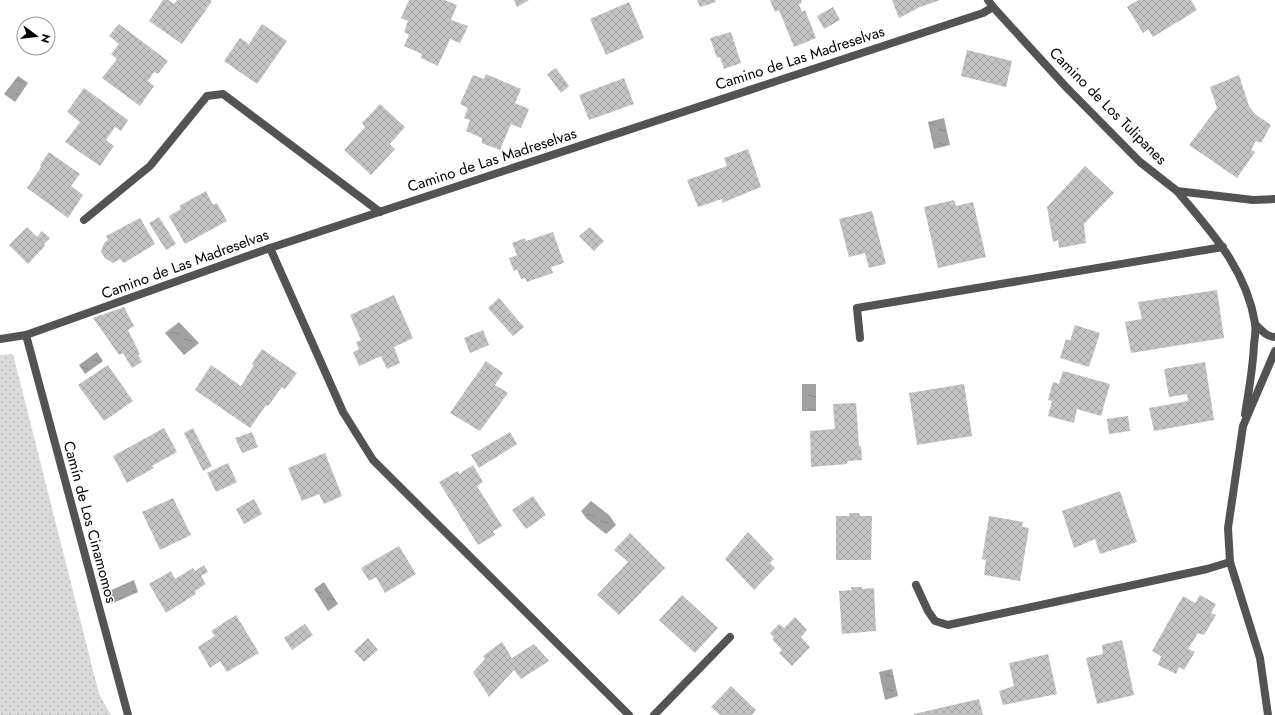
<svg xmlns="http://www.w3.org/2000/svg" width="1275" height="715" viewBox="0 0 1275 715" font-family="Jost,sans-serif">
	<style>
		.grass { fill: url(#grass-dots) }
		.water { fill: url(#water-ripples) }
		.building { fill: url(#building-cross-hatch) }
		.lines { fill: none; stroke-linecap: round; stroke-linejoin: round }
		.lane { stroke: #535353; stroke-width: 8 }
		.street { stroke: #535353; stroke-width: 8 }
		.labels { text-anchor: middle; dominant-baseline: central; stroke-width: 3; stroke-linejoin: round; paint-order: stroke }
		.street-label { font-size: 15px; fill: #000; stroke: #fff }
	</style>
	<defs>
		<pattern id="grass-dots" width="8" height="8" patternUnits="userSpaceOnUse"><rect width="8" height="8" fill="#dadada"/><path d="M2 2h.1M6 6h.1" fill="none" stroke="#b9b9b9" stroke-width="1.8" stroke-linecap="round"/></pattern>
		<pattern id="water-ripples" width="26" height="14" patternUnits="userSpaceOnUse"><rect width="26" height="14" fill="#a1a1a1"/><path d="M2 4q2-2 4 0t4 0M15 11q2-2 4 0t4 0" fill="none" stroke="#898989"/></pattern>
		<pattern id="building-cross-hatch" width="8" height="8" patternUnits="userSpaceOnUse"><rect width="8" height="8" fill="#c3c3c3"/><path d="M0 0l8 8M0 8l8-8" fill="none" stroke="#a6a6a6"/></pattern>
	</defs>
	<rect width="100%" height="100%" fill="#fff"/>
	<path class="grass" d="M13,354L99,694L111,715H0V355Z"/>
	<g class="water">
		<path d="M18,76L28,83L15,102L4,94Z"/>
		<path d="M944,118L950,145L934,149L928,122Z"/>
		<path d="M179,322L199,343L184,355L165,333Z"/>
		<path d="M97,352L103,361L85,374L79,365Z"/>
		<rect x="802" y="384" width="14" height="27"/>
		<path d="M591,501L609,515L616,525L606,534L587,519L581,511Z"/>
		<path d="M134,580L138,592L111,604L107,592Z"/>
		<path d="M324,582L338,604L328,611L314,589Z"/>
		<path d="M892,669L898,696L885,700L879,672Z"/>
	</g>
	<g class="building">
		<path d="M163,0H168L174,4L177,0H210L212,1L182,44L149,21Z"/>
		<path d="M409,0H445L457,5L451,20L468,26L460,43L450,39L438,66L421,58L422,54L404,46L409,35L404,32L408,21L401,18Z"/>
		<path d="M514,0H529L517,7Z"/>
		<path d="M697,0H715L716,2L700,7Z"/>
		<path d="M770,0H801L802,3L799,4L802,12L805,10L816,38L794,47L779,10L775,12Z"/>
		<path d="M892,0H940L920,7L899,18Z"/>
		<path d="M1138,0H1191L1197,10L1153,37L1148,29L1143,33L1127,7Z"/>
		<path d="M629,2L644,38L606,55L590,19Z"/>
		<path d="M833,7L840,20L824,29L817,16Z"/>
		<path d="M119,24L168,61L158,74L154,72L148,81L154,86L140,106L102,78L117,59L111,54L119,44L109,36Z"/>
		<path d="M262,24L287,41L257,84L224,61L240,38L249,44Z"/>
		<path d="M731,32L741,63L724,69L720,57L717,58L710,38Z"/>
		<path d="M967,50L1012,61L1006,87L961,76Z"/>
		<path d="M556,68L569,86L561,93L547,74Z"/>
		<path d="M486,74L521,89L515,103L529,109L521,128L511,124L500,150L482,143V138L466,131L470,120L464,118L468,108L460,104L473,75L484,79Z"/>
		<path d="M1239,75L1249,106L1255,114L1271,125L1261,143L1256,141L1251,150L1255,152L1237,178L1189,145L1217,108L1210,87Z"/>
		<path d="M624,78L634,104L589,120L579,95Z"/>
		<path d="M84,88L128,120L121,131L115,127L106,140L114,146L100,166L65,142L80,122L67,112Z"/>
		<path d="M380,104L405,127L390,144L395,149L371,175L344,150L365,127L362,123Z"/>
		<path d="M748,149L761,187L722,203V199L698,207L687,180L727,166L724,158Z"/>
		<path d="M49,152L80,174L71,186L83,195L68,218L27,188L41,167L40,165Z"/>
		<path d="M1085,166L1114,193L1084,224L1086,243L1059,248L1058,240L1053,242L1047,207Z"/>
		<path d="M206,191L213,205L217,203L227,221L185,244L169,216L181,209L179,206Z"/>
		<path d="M954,200L956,206L973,202L986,257L938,268L924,207Z"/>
		<path d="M872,211L886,264L869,268L865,253L849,257L839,219Z"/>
		<path d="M159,217L176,244L166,250L149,223Z"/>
		<path d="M140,218L155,244L124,263L120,259L113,263L105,258L101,252L104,243L108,240L106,236Z"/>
		<path d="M27,227L37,237L42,231L50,238L44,244L45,246L28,264L9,245Z"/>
		<path d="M590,227L604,241L594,251L579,236Z"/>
		<path d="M553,232L564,263L551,267L553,273L527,282L525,278L521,279L517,269L514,271L509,258L517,255L512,243L525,238L526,241Z"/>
		<path d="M1217,290L1224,338L1131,353L1125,322L1142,319L1138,302Z"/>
		<path d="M394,295L413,338L394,347L400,363L387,369L381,356L359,366L353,352L359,349L356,342L361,340L350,315Z"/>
		<path d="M499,298L524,327L513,336L488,308Z"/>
		<path d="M124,307L134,326L128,330L140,354L138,355L142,362L132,368L123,353L119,355L93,318Z"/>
		<path d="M1075,325L1100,333L1089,367L1060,358L1066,339L1070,341Z"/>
		<path d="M483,330L489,345L470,353L464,338Z"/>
		<path d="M262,349L297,373L285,389L282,387L268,406L266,405L250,428L195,390L211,365L241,386L254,365L252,364Z"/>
		<path d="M486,361L503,373L495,385L508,393L480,431L450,413Z"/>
		<path d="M1205,362L1214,420L1154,431L1149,408L1188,401L1187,394L1169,397L1164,369Z"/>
		<path d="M108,365L133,401L104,421L78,385Z"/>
		<path d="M1063,371L1110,384L1101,416L1077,409L1074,423L1048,416L1052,401L1048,400L1053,382L1059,384Z"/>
		<path d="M964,384L972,436L917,445L909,393Z"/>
		<path d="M856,403L859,446H861L862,460L848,461L847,464L811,467L810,431L835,429L833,404Z"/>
		<path d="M1128,416L1130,431L1109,434L1107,419Z"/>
		<path d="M164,428L177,452L152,466L154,468L127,483L113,456Z"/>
		<path d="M193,428L212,466L203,471L184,433Z"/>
		<path d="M252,432L258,447L242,453L235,438Z"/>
		<path d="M510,432L517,444L479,468L471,455Z"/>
		<path d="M325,453L342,496L324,504L319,494L302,501L288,468Z"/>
		<path d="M228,463L237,482L216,492L207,473Z"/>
		<path d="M473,465L483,482L477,486L502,526L493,531L495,535L478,545L439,482L458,471L459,474Z"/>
		<path d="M1120,491L1137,542L1100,554L1095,539L1074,548L1062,511Z"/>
		<path d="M533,496L546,515L526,529L512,510Z"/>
		<path d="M173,498L191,535L160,550L142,512Z"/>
		<path d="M254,499L262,514L244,524L236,509Z"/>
		<path d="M850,513H859L860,516H872L871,560H836V516H849Z"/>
		<path d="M989,516L1023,522L1022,527L1029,528L1020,581L984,575L986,560L982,559Z"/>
		<path d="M748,532L774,559L770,563L775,568L754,590L725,559Z"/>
		<path d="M630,533L665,568L619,615L597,595L628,562L614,550Z"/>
		<path d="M399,546L416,574L385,593L376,577L369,581L361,568Z"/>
		<path d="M204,565L208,572L201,576L206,584L195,591L196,594L166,613L149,584L171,571L175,579L193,568L195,571Z"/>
		<path d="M851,587H862V589L874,588L876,631L842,634L839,591L852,590Z"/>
		<path d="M682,595L718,628L695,653L659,620Z"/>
		<path d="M1200,595L1216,604L1211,613L1216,615L1204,635L1198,633L1188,649L1195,652L1184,670L1179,667L1176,674L1158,665L1161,656L1152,651L1183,596L1195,603Z"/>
		<path d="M236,615L259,653L227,672L220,661L210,668L198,647L215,636L211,631Z"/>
		<path d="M795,617L807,630L801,637L810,647L792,666L779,653L782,650L772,639L774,637L770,633L779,624L784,628Z"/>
		<path d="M305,624L313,635L292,650L284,638Z"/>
		<path d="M368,638L378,650L364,662L354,651Z"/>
		<path d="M1122,640L1134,695L1097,704L1086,658L1103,654L1102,645Z"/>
		<path d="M502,642L512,658L534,644L549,661L521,679L514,670L489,697L473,672L485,659L483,656Z"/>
		<path d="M1048,654L1057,694L1003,705L999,691L1014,686L1009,663Z"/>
		<path d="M731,686L756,710L752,715H720L711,707Z"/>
		<path d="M979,699L983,715H914V714Z"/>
	</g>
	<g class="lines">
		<g class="lane">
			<path d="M84,220L150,166L207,96L223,94L380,212"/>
			<path d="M270,248L343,412L373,460L629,715"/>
			<path d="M860,338L857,308L1223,247"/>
			<path d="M916,585L928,611L935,621L948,625L1207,569L1230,562"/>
			<path d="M654,715L730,637"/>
		</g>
		<g class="street">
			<path d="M988,0L993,7L1066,87L1140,162L1177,191L1253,200L1275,199"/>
			<path d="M1177,191C1211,232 1246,268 1255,323C1256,330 1255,338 1254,344C1253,368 1249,391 1245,414"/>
			<path d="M1255,324C1261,330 1267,337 1275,337"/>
			<path d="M26,335L128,715"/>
			<path d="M0,339L26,335L270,248L983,13L993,7"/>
			<path d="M1268,715L1260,658L1230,562L1228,528L1243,426L1275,351"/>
		</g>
	</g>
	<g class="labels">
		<g class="street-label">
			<text transform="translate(800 58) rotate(-18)">Camino de Las Madreselvas</text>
			<text transform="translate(1108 106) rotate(45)">Camino de Los Tulipanes</text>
			<text transform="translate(492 160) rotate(-18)">Camino de Las Madreselvas</text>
			<text transform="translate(185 264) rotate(-20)">Camino de Las Madreselvas</text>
			<text transform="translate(90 522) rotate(75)">Camín de Los Cinamomos</text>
		</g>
	</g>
	<g transform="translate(36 36) rotate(105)"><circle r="19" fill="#ffffff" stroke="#999999"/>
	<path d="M0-3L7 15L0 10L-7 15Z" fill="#000000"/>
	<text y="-6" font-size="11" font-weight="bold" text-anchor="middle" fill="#000000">N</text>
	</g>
</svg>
